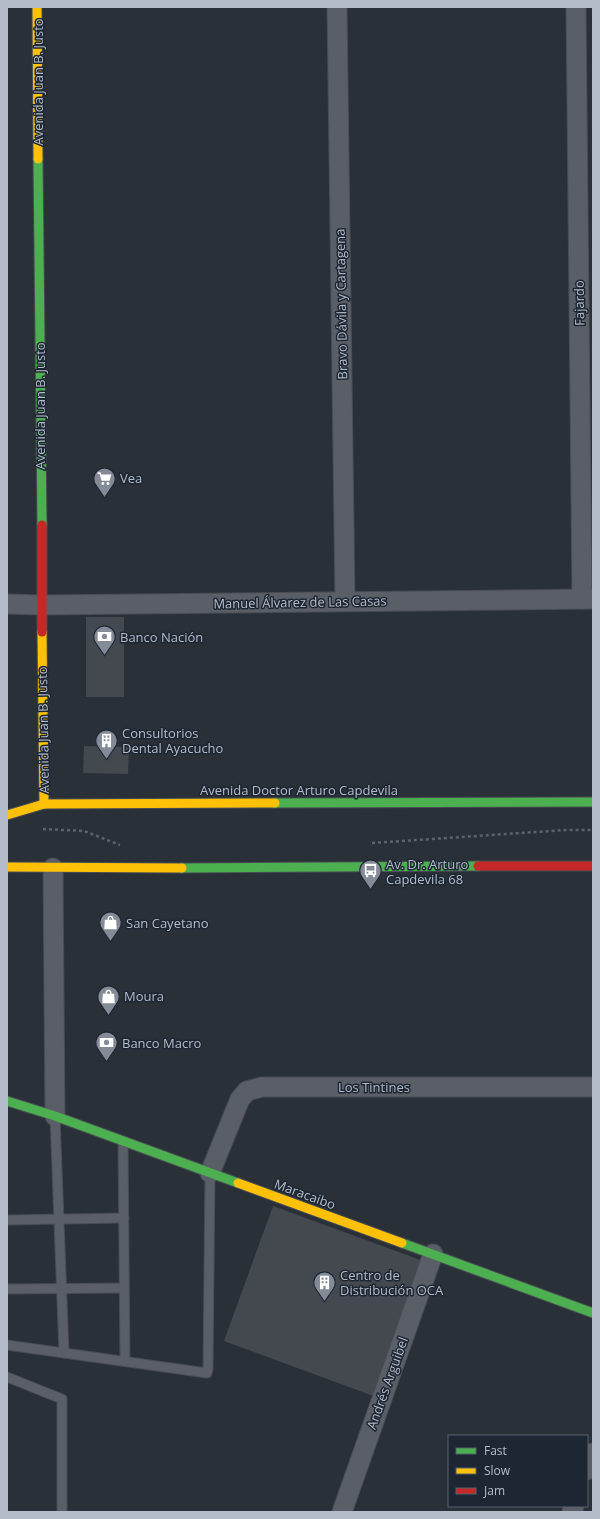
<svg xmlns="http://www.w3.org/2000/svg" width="600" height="1519" viewBox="0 0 600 1519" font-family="'Open Sans',sans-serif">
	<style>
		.building { fill: #444950 }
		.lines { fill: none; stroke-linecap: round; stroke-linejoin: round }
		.lane-casing { stroke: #484c53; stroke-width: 11 }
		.street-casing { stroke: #484c53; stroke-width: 21 }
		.fast-casing { stroke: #484c53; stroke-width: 11 }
		.slow-casing { stroke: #484c53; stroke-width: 11 }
		.jam-casing { stroke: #484c53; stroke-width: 11 }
		.path { stroke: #5d636a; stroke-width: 2.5; stroke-dasharray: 3 3; stroke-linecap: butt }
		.lane { stroke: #5a5e66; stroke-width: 9 }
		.street { stroke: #5a5e66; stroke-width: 19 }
		.fast { stroke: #4caf50; stroke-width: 9 }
		.slow { stroke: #ffc107; stroke-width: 9 }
		.jam { stroke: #c62828; stroke-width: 9 }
		.labels { text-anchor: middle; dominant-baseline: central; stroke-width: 3; stroke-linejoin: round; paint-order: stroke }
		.street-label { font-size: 13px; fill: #b4bcc9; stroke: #1d2633 }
		.poi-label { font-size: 13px; fill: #b4bcc9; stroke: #1d2633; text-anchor: start }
	</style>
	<rect width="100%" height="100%" fill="#2a3038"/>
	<g class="building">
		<rect x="86" y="617" width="38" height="80"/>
		<path d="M84,746L129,747L128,774L83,773Z"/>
		<path d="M273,1206L426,1262L376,1397L224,1341Z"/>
	</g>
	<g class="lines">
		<defs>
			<g id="lane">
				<path d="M55,1116L64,1353"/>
				<path d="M123,1141L125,1361"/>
				<path d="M7,1220L124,1218"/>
				<path d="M7,1289L124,1288"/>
				<path d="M7,1345L207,1373L208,1369L210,1173"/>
				<path d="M7,1377L62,1399V1512"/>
			</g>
			<g id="street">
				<path d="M337,7L345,601"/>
				<path d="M576,7L582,599"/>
				<path d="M7,604L41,605L593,599"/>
				<path d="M53,868L55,1116"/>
				<path d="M210,1173L240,1099L247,1091L262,1087H593"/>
				<path d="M587,1470L593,1453"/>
				<path d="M342,1512L433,1254"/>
				<path d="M572,1512L574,1506"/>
			</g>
			<g id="fast">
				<path d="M38,159L42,525"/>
				<path d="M275,803L593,802"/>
				<path d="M182,868L478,866"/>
				<path d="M7,1101L55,1116L238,1183"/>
				<path d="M402,1243L593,1313"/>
			</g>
			<g id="slow">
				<path d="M37,7L38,159"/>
				<path d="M42,632L44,804"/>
				<path d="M7,815L44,804L275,803"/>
				<path d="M7,867L182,868"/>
				<path d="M238,1183L402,1243"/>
			</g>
			<g id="jam">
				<path d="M42,525V632"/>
				<path d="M478,866H593"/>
			</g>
		</defs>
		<use href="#lane" class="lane-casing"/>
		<use href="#street" class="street-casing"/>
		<use href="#fast" class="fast-casing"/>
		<use href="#slow" class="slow-casing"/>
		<use href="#jam" class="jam-casing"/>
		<g class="path">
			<path d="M43,829L84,831L120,845"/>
			<path d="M372,843L566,830H593"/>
		</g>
		<use href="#lane" class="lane"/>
		<use href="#street" class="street"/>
		<use href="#fast" class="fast"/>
		<use href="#slow" class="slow"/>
		<use href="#jam" class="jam"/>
	</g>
	<defs>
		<symbol id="supermarket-pin" viewBox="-11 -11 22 30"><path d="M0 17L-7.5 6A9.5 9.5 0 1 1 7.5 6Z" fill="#848b96" stroke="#1d2633"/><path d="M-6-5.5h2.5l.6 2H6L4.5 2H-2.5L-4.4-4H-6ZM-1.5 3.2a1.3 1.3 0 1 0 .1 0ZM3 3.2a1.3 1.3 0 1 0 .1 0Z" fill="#fff"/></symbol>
		<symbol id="bank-pin" viewBox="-11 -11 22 30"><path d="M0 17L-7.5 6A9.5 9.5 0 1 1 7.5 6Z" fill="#848b96" stroke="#1d2633"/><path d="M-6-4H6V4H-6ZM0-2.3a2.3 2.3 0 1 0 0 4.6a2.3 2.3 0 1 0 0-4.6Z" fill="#fff"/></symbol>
		<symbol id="building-pin" viewBox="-11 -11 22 30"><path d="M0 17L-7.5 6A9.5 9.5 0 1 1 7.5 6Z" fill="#848b96" stroke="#1d2633"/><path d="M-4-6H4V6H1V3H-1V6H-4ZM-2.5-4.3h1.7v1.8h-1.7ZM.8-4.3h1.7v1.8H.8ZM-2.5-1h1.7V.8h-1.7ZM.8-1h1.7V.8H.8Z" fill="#fff"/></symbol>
		<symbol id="bus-pin" viewBox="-11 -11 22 30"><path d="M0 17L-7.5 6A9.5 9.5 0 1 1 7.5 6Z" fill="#848b96" stroke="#1d2633"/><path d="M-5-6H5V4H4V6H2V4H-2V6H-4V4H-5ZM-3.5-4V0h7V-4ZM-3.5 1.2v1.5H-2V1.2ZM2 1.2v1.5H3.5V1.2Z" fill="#fff"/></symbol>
		<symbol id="shop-pin" viewBox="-11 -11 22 30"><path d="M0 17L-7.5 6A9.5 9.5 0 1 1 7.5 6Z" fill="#848b96" stroke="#1d2633"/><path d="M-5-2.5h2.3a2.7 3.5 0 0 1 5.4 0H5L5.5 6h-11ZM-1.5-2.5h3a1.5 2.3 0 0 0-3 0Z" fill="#fff"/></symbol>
	</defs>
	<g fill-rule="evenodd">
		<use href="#supermarket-pin" x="92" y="466" width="25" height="34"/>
		<use href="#bank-pin" x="92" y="624" width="25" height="34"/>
		<use href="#building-pin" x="94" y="728" width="25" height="34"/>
		<use href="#bus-pin" x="358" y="858" width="25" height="34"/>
		<use href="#shop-pin" x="98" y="910" width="25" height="34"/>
		<use href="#shop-pin" x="96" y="984" width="25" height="34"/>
		<use href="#bank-pin" x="94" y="1030" width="25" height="34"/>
		<use href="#building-pin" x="312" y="1270" width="25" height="34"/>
	</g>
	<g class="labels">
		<g class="street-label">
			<text transform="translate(38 82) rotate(-90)">Avenida Juan B. Justo</text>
			<text transform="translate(579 303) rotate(-91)">Fajardo</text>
			<text transform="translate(341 304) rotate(-91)">Bravo Dávila y Cartagena</text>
			<text transform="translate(40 406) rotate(-90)">Avenida Juan B. Justo</text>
			<text transform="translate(300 602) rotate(-1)">Manuel Álvarez de Las Casas</text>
			<text transform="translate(43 730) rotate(-91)">Avenida Juan B. Justo</text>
			<text x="299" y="790">Avenida Doctor Arturo Capdevila</text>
			<text x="374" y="1087">Los Tintines</text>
			<text transform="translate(305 1194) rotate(20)">Maracaibo</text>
			<text transform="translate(387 1383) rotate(-70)">Andrés Arguibel</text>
		</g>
		<g class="poi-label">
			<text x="120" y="478">Vea</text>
			<text x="120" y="637">Banco Nación</text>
			<text x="122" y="733">Consultorios<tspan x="122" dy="15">Dental Ayacucho</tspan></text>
			<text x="386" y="864">Av. Dr. Arturo<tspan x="386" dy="15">Capdevila 68</tspan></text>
			<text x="126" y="923">San Cayetano</text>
			<text x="124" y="996">Moura</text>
			<text x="122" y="1043">Banco Macro</text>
			<text x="340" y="1275">Centro de<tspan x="340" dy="15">Distribución OCA</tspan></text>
		</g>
	</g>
	<rect width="600" height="1519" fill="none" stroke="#b4bcc9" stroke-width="16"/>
	<rect x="448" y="1435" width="140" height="72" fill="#1d2633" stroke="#59626f"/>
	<rect x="456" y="1448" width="20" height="6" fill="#4caf50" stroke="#59626f"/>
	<text x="484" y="1455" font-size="12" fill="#b4bcc9">Fast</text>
	<rect x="456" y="1468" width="20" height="6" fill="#ffc107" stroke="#59626f"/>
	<text x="484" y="1475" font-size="12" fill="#b4bcc9">Slow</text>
	<rect x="456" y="1488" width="20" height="6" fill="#c62828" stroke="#59626f"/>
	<text x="484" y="1495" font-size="12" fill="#b4bcc9">Jam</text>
</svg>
